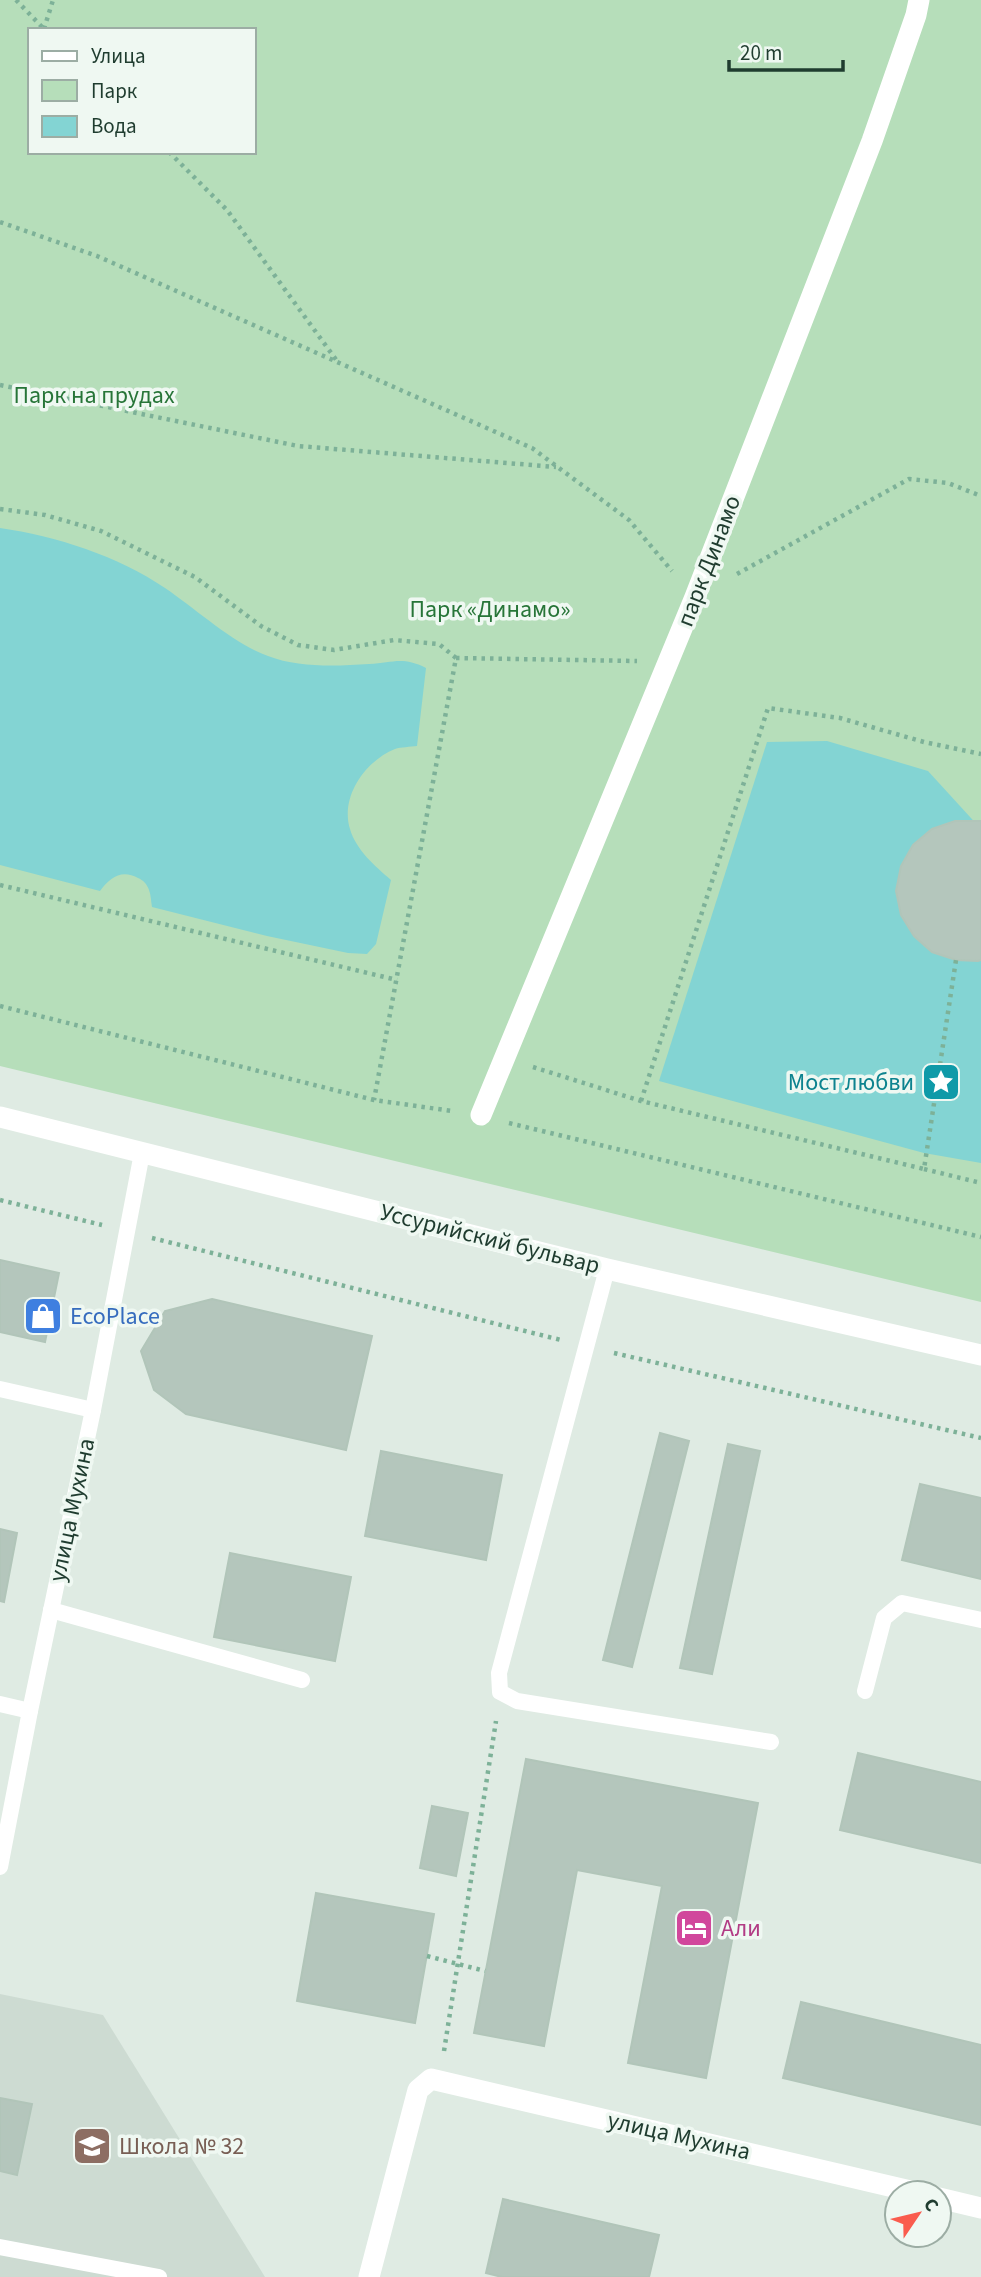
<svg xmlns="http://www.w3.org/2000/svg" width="981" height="2277" viewBox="0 0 981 2277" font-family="'Source Sans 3',sans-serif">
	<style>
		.built { fill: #cddbd2 }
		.green { fill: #b6deba; fill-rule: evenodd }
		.water { fill: #83d4d3 }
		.building { fill: #b4c6bc; stroke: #b1c5b9; stroke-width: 2 }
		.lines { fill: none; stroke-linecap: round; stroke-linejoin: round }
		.path { stroke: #7db198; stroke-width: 4.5; stroke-dasharray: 3.5 5; stroke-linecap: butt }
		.service { stroke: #fff; stroke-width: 16 }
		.pedestrian { stroke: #fff; stroke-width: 21 }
		.minor { stroke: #fff; stroke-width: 21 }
		.tertiary { stroke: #fff; stroke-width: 21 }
		.labels { text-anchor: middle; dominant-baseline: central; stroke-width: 7; stroke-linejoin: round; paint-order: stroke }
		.park-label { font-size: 24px; fill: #277538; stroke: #eff8f2 }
		.street-label { font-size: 24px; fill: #1f3c2f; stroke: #eff8f2 }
		.culture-label { font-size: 24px; fill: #0d838f; stroke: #eff8f2; text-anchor: end }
		.shop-label { font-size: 24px; fill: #366cbe; stroke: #eff8f2; text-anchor: start }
		.hotel-label { font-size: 24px; fill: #b23c85; stroke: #eff8f2; text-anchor: start }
		.education-label { font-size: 24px; fill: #785e54; stroke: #eff8f2; text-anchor: start }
	</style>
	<rect width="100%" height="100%" fill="#dfebe3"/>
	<path class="built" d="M0,1994L103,2015L265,2277H0Z"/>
	<path class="green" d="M0,0H981V1302L0,1066ZM30,30H254V152H30Z"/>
	<g class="water">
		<path d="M0,528C56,536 118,556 165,588C196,609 234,644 268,656C299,668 337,666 369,664C393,663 402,656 426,668L417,746C410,747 401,747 395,749C365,761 340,797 350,829C356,850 375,866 391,880L376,944L367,954L348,953L267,936L152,907C151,902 151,895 149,890C147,884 143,880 138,878C122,869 110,877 100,891L0,865Z"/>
		<path d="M827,741L928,771L981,829V1163L924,1153L659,1081L767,742Z"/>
	</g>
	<g class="building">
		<path d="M955,821H981V960L978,961L956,960L932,952L914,936L901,915L896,891L901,866L913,845L932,829Z"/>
		<path d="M0,1260L59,1273L45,1342L0,1332Z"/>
		<path d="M212,1299L372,1336L346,1450L186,1414L154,1390L141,1351L165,1311Z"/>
		<path d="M660,1433L689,1441L632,1667L603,1660Z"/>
		<path d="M728,1444L760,1451L712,1674L680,1668Z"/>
		<path d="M381,1451L502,1475L486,1560L365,1536Z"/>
		<path d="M920,1484L981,1498V1579L902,1560Z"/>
		<path d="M0,1529L17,1533L4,1602L0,1601Z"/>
		<path d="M230,1553L351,1577L335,1661L214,1637Z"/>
		<path d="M858,1753L981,1782V1863L840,1830Z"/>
		<path d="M526,1759L758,1803L706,2078L628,2063L662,1886L577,1870L544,2046L474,2033Z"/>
		<path d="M432,1806L468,1813L456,1876L420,1868Z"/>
		<path d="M316,1893L434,1914L415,2023L297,2001Z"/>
		<path d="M801,2002L981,2045V2125L783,2078Z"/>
		<path d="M0,2098L32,2104L17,2175L0,2171Z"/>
		<path d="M503,2199L659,2235L649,2277H502L486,2273Z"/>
	</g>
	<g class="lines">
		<g class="path">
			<path d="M16,0L45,30"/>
			<path d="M44,29L53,0"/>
			<path d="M169,152L227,210L337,361"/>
			<path d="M0,222L97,256L532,448L629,520L672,571"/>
			<path d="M0,385L298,446L556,467"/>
			<path d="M0,509L45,515L101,531L195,577L261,626L298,645L334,650L394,640L439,644L456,658L374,1100"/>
			<path d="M737,574L909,479L948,483L981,496"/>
			<path d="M456,658L637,661"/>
			<path d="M0,885L397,980"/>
			<path d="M0,1006L374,1100L452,1111"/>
			<path d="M533,1067L641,1101L924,1169L956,960"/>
			<path d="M641,1101L768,708L840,718L924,742L981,754"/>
			<path d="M509,1123L981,1237"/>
			<path d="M924,1169L981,1183"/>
			<path d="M0,1200L102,1225"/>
			<path d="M152,1238L561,1340"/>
			<path d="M614,1353L981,1438"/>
			<path d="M427,1956L485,1971"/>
			<path d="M444,2051L496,1721"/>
		</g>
		<g class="service">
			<path d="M607,1269L499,1673L500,1692L517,1701L771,1742"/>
			<path d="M0,1389L93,1410"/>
			<path d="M51,1610L302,1680"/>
			<path d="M865,1691L884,1618L902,1603L981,1620"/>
			<path d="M0,1704L30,1711"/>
			<path d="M0,1867L30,1711L93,1410L142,1153"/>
			<path d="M0,2247L159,2277"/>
		</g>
		<path class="pedestrian" d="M481,1115L695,597L872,141L916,15L919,0"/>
		<g class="minor">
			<path d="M939,2198L981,2208"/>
			<path d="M369,2277L418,2090L431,2079L919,2193"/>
		</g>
		<path class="tertiary" d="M0,1117L607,1269L981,1355"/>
	</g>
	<defs>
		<symbol id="sight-square" viewBox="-11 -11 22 22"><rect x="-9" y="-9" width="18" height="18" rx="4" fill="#0f9aa8" stroke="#eff8f2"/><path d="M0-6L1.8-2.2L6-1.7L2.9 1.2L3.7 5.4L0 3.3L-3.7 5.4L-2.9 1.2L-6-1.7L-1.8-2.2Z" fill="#fff"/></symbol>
		<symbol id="shop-square" viewBox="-11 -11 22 22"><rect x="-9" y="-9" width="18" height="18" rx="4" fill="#3f7fe0" stroke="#eff8f2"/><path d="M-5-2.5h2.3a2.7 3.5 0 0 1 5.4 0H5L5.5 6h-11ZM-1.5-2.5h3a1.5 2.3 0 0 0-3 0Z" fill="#fff"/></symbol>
		<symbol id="hotel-square" viewBox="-11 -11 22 22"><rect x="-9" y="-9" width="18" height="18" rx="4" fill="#d1479c" stroke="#eff8f2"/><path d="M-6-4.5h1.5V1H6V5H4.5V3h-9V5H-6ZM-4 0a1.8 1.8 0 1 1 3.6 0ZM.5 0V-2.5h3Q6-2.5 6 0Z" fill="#fff"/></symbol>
		<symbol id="school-square" viewBox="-11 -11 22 22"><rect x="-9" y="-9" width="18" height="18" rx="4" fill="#8d6e63" stroke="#eff8f2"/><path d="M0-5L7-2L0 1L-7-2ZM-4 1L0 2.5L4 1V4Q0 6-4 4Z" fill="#fff"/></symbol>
	</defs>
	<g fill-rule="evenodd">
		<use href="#sight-square" x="919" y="1060" width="44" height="44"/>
		<use href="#shop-square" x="21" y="1294" width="44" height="44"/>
		<use href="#hotel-square" x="672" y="1906" width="44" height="44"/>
		<use href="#school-square" x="70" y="2124" width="44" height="44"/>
	</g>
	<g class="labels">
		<g class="park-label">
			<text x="94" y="395">Парк на прудах</text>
			<text x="490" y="609">Парк «Динамо»</text>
		</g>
		<g class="street-label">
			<text transform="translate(709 561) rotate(-69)">парк Динамо</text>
			<text transform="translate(490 1239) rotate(14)">Уссурийский бульвар</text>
			<text transform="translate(72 1510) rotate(-78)">улица Мухина</text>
			<text transform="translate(679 2136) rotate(13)">улица Мухина</text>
		</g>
		<g class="culture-label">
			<text x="914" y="1082">Мост любви</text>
		</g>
		<g class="shop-label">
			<text x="70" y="1316">EcoPlace</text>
		</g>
		<g class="hotel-label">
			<text x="721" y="1928">Али</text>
		</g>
		<g class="education-label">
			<text x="119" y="2146">Школа № 32</text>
		</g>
	</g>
	<rect x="28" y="28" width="228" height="126" fill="#eff8f2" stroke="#9cada4" stroke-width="2"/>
	<rect x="42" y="51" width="35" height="10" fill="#ffffff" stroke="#9cada4" stroke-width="2"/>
	<text x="91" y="63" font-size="21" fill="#1f3c2f">Улица</text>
	<rect x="42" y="80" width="35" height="21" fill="#b6deba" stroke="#9cada4" stroke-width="2"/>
	<text x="91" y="98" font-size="21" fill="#1f3c2f">Парк</text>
	<rect x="42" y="116" width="35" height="21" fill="#83d4d3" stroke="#9cada4" stroke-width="2"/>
	<text x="91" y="133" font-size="21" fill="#1f3c2f">Вода</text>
	<g transform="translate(918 2214) rotate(55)"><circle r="33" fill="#eff8f2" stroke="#9cada4" stroke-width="2"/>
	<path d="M0-5L12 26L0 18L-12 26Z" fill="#fa5c4e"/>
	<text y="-10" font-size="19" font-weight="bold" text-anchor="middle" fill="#1f3c2f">С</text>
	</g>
	<path d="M729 60v10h114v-10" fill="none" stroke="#1f3c2f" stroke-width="3.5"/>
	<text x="740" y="60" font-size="21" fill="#1f3c2f" stroke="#eff8f2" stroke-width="5" paint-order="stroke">20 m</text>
</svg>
